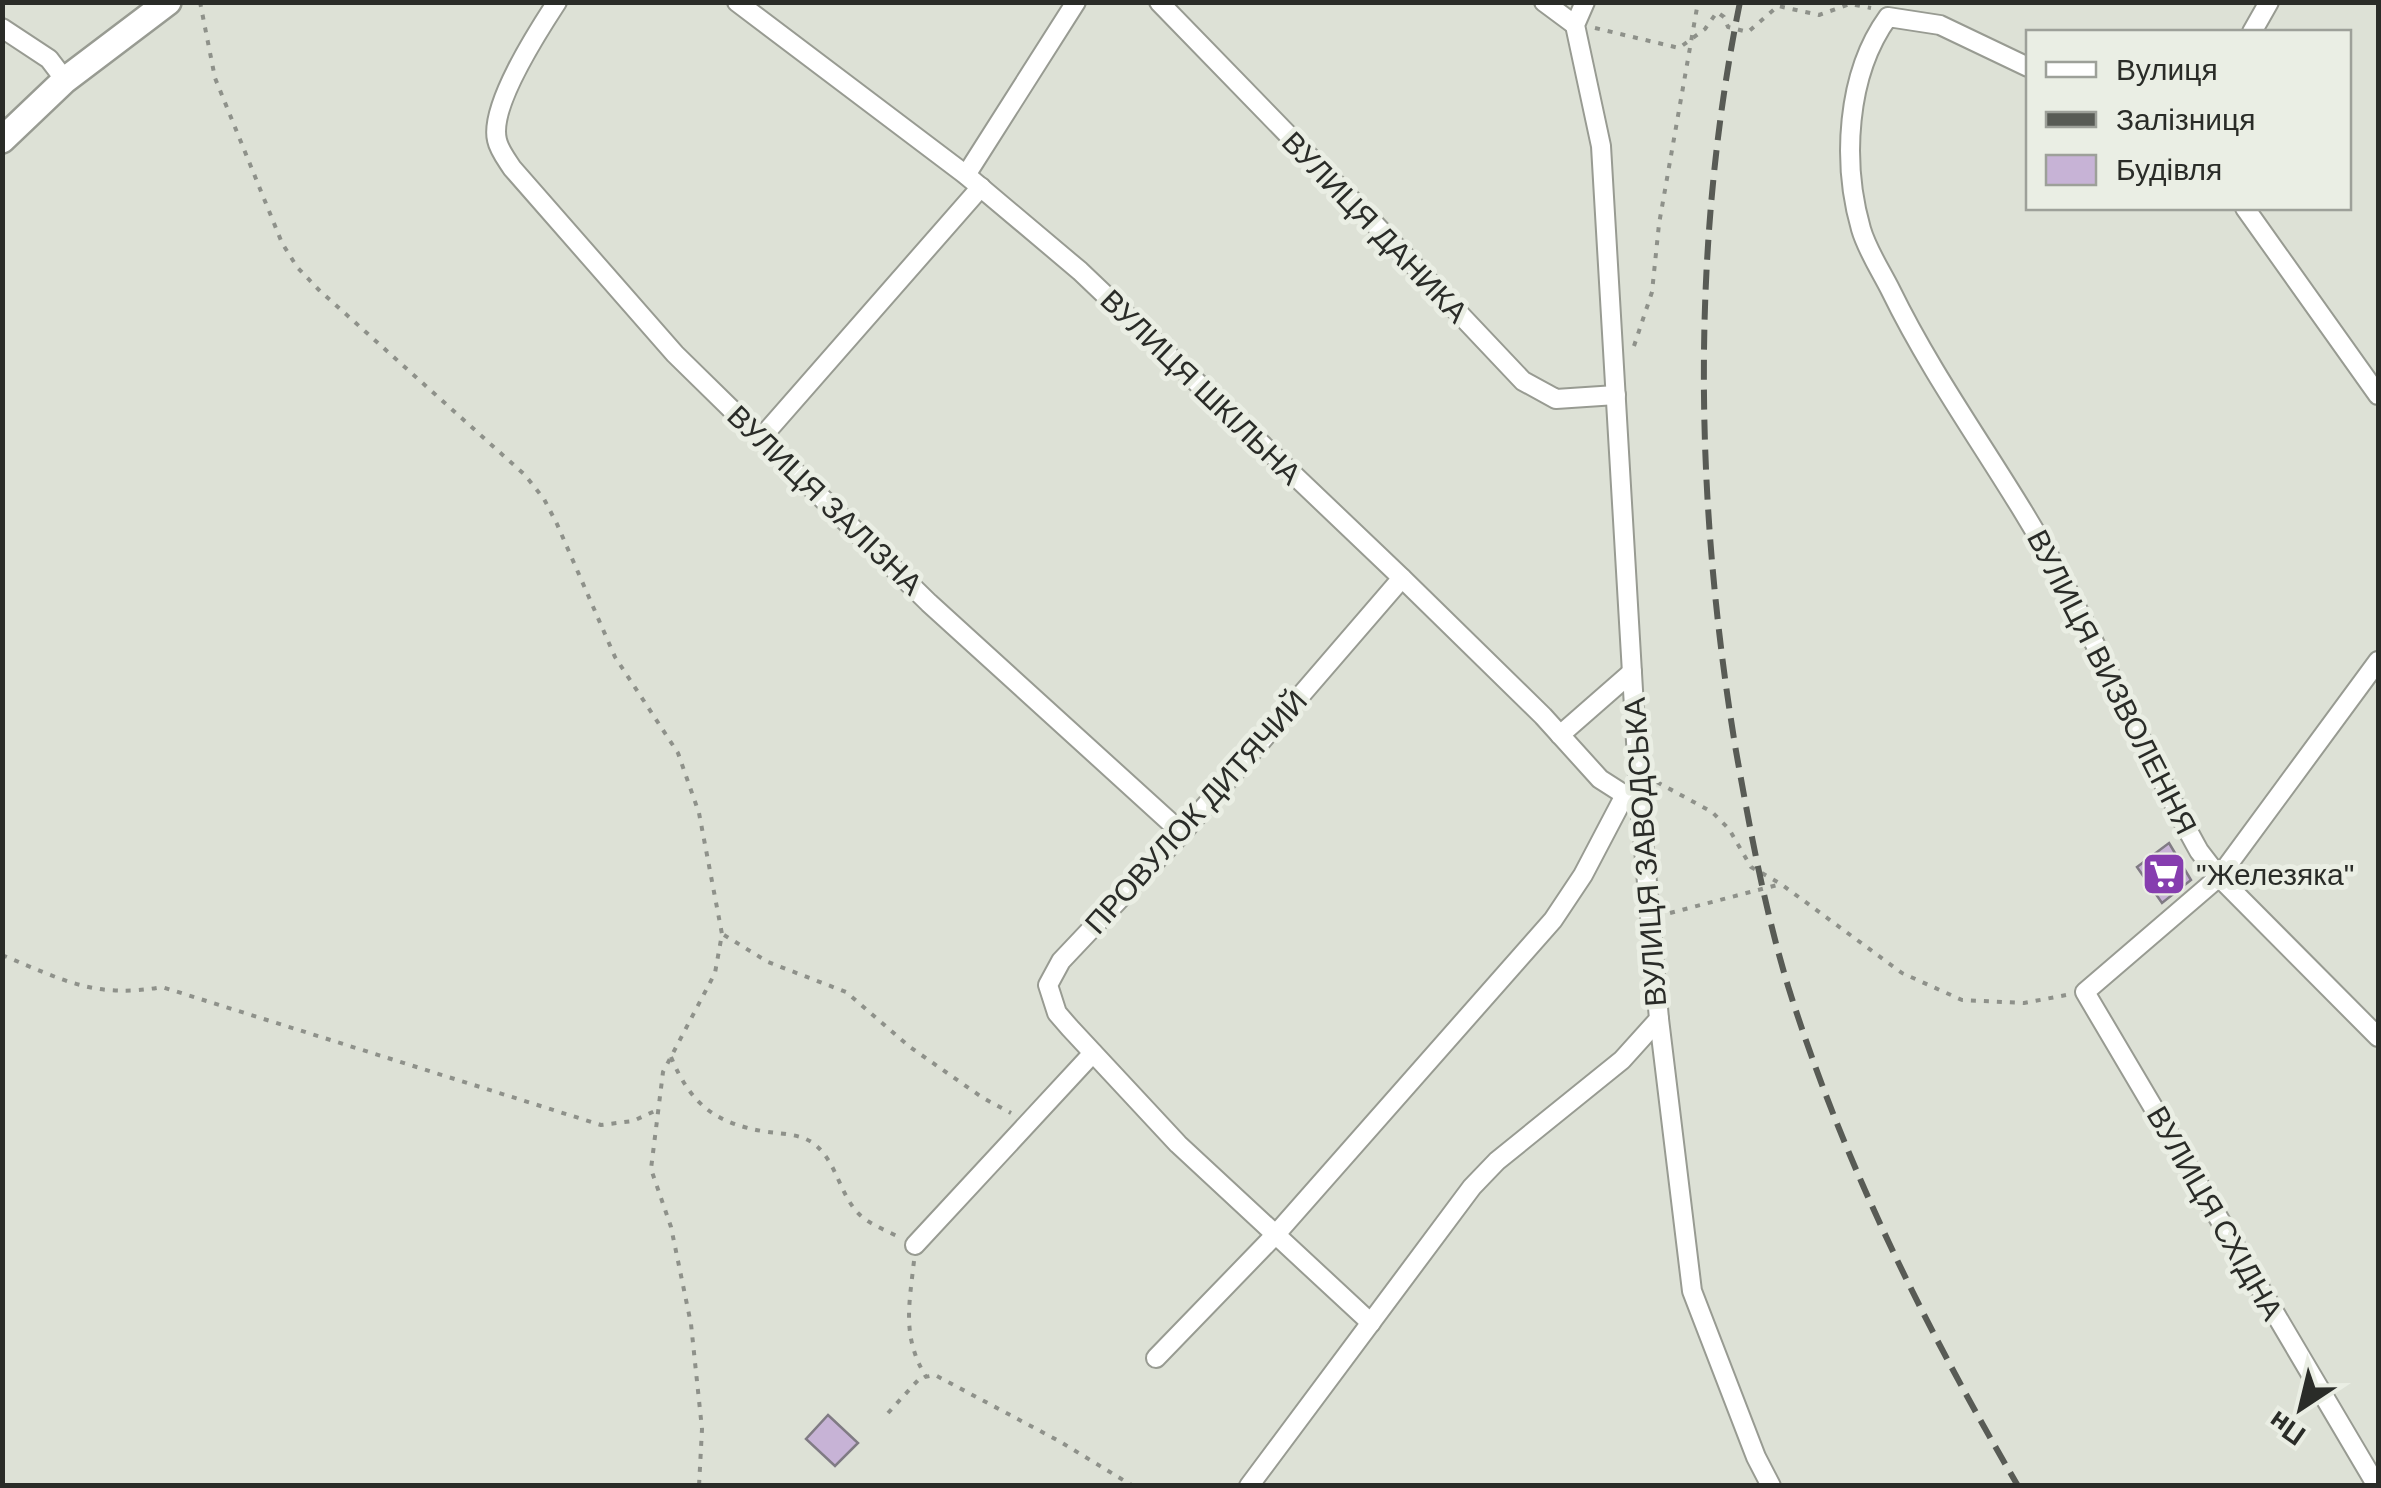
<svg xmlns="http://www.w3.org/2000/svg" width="2381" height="1488" viewBox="0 0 2381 1488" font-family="Arial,sans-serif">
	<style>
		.building { fill: #c7b3d6; stroke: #807b84; stroke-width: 2.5 }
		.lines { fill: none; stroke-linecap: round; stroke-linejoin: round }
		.street-casing { stroke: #989b92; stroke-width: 22 }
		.secondary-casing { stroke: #989b92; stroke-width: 30 }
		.path { stroke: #8e918a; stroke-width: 4; stroke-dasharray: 5 8; stroke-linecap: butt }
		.street { stroke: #fff; stroke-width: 18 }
		.secondary { stroke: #fff; stroke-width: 25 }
		.rail { stroke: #585b55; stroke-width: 6; stroke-dasharray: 20 10; stroke-linecap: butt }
		.labels { text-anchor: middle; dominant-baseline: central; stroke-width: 10; stroke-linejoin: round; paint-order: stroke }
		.street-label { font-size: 30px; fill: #2a2c28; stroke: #eaeee4 }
		.poi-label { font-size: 30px; fill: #2a2c28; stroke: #eaeee4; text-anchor: start }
	</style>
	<rect width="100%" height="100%" fill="#dde1d6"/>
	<g class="building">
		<path d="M2169,843L2191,880L2162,903L2137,867Z"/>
		<path d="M828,1415L858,1443L835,1466L806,1439Z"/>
	</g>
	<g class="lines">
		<defs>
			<g id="street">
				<path d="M557,2C538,31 489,107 497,140C499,150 507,160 512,168L675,354L929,603L1182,833"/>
				<path d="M737,2L966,175L1080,271L1402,578L1543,716L1600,779L1625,795L1639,792"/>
				<path d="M1159,2L1367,216L1523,381L1556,399L1616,395"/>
				<path d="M1544,2L1575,25"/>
				<path d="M2,28L49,59L65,80"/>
				<path d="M2252,32L2269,2"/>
				<path d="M2028,67L1940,25L1888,17C1846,75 1842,163 1861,229C1867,250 1881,271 1891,291C1929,369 1979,439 2024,513C2090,621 2137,740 2199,851L2219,877L2378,1037"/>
				<path d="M966,175L1076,2"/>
				<path d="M2245,208L2378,395"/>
				<path d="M761,438L981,187"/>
				<path d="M1560,735L1632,672"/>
				<path d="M1659,1019L1692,1291L1756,1457L1771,1486"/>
				<path d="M915,1245L1093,1053"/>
				<path d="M1371,1323L1178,1144L1070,1028L1057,1013L1048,985L1061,961L1182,833L1402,578"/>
				<path d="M1156,1358L1277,1233L1553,920L1583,875L1625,795"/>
				<path d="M1249,1486L1472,1187L1497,1161L1622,1060L1659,1019L1639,792L1601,146L1575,25L1585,2"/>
				<path d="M2377,1486L2085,992L2219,877L2378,661"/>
			</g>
			<path id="secondary" d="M2,140L65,80L168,2"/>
		</defs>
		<use href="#street" class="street-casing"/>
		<use href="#secondary" class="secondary-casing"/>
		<g class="path">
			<path d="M200,2L215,78L282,243L297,267L319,290L525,475L544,499L557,524L615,657L678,753L699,813L722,934L715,973L663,1072L651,1169L671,1227L691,1324L702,1429L699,1486"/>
			<path d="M1595,28L1679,48L1705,29L1717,12L1724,17L1728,27L1748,32L1778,6L1819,15L1850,4L1871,8"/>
			<path d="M1634,346L1652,292L1659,224L1698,2"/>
			<path d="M1657,782L1712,812L1729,829L1751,867L1781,884L1902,973L1962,1000L2024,1003L2066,995"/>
			<path d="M1670,913L1781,884"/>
			<path d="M724,935L768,962L846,992L910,1047L983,1098L1011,1113"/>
			<path d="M2,955C63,980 95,999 162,987L601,1125L633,1121L657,1110"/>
			<path d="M671,1057C691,1105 716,1124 768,1132C783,1134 800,1134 813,1143C837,1161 839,1194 859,1214C869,1224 887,1231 899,1237"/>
			<path d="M914,1261C909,1306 902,1337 926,1377"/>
			<path d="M888,1413L920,1378L935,1375L1059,1441L1133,1486"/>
		</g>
		<use href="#street" class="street"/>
		<use href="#secondary" class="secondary"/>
		<path class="rail" d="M1740,2C1690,248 1695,505 1736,751C1750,830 1765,910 1788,986C1843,1162 1925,1327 2018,1486"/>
	</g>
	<defs>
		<symbol id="supermarket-square" viewBox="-11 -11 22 22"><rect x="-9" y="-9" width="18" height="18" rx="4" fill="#863daf" stroke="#eaeee4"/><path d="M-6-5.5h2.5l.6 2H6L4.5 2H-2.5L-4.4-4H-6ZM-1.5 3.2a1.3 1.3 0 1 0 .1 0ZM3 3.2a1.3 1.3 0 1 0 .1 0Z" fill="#fff"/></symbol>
	</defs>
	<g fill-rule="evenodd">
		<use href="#supermarket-square" x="2139" y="849" width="50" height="50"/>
	</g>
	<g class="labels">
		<g class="street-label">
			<text transform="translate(1375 227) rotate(46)">ВУЛИЦЯ ДАНИКА</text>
			<text transform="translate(1201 387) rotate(44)">ВУЛИЦЯ ШКІЛЬНА</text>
			<text transform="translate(825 500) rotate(44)">ВУЛИЦЯ ЗАЛІЗНА</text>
			<text transform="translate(2112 682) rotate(63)">ВУЛИЦЯ ВИЗВОЛЕННЯ</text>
			<text transform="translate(1196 812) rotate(-48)">ПРОВУЛОК ДИТЯЧИЙ</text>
			<text transform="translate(1645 852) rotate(-94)">ВУЛИЦЯ ЗАВОДСЬКА</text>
			<text transform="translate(2215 1213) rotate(60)">ВУЛИЦЯ СХІДНА</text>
		</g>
		<g class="poi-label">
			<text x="2196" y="874">"Железяка"</text>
		</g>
	</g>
	<rect width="2381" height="1488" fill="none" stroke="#2a2c28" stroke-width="10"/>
	<rect x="2026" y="30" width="325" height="180" fill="#eaeee4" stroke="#9da099" stroke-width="2.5"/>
	<rect x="2046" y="62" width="50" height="15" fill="#ffffff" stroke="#9da099" stroke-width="2.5"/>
	<text x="2116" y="80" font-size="30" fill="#2a2c28">Вулиця</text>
	<rect x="2046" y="112" width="50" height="15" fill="#585b55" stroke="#9da099" stroke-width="2.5"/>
	<text x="2116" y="130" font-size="30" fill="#2a2c28">Залізниця</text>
	<rect x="2046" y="155" width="50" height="30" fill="#c7b3d6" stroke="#9da099" stroke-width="2.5"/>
	<text x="2116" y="180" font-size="30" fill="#2a2c28">Будівля</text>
	<g transform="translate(2301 1408) rotate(215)" stroke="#eaeee4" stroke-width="8" paint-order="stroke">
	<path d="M0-8L18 38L0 25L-18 38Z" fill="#2a2c28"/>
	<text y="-15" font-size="28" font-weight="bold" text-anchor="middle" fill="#2a2c28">Пн</text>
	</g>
</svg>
